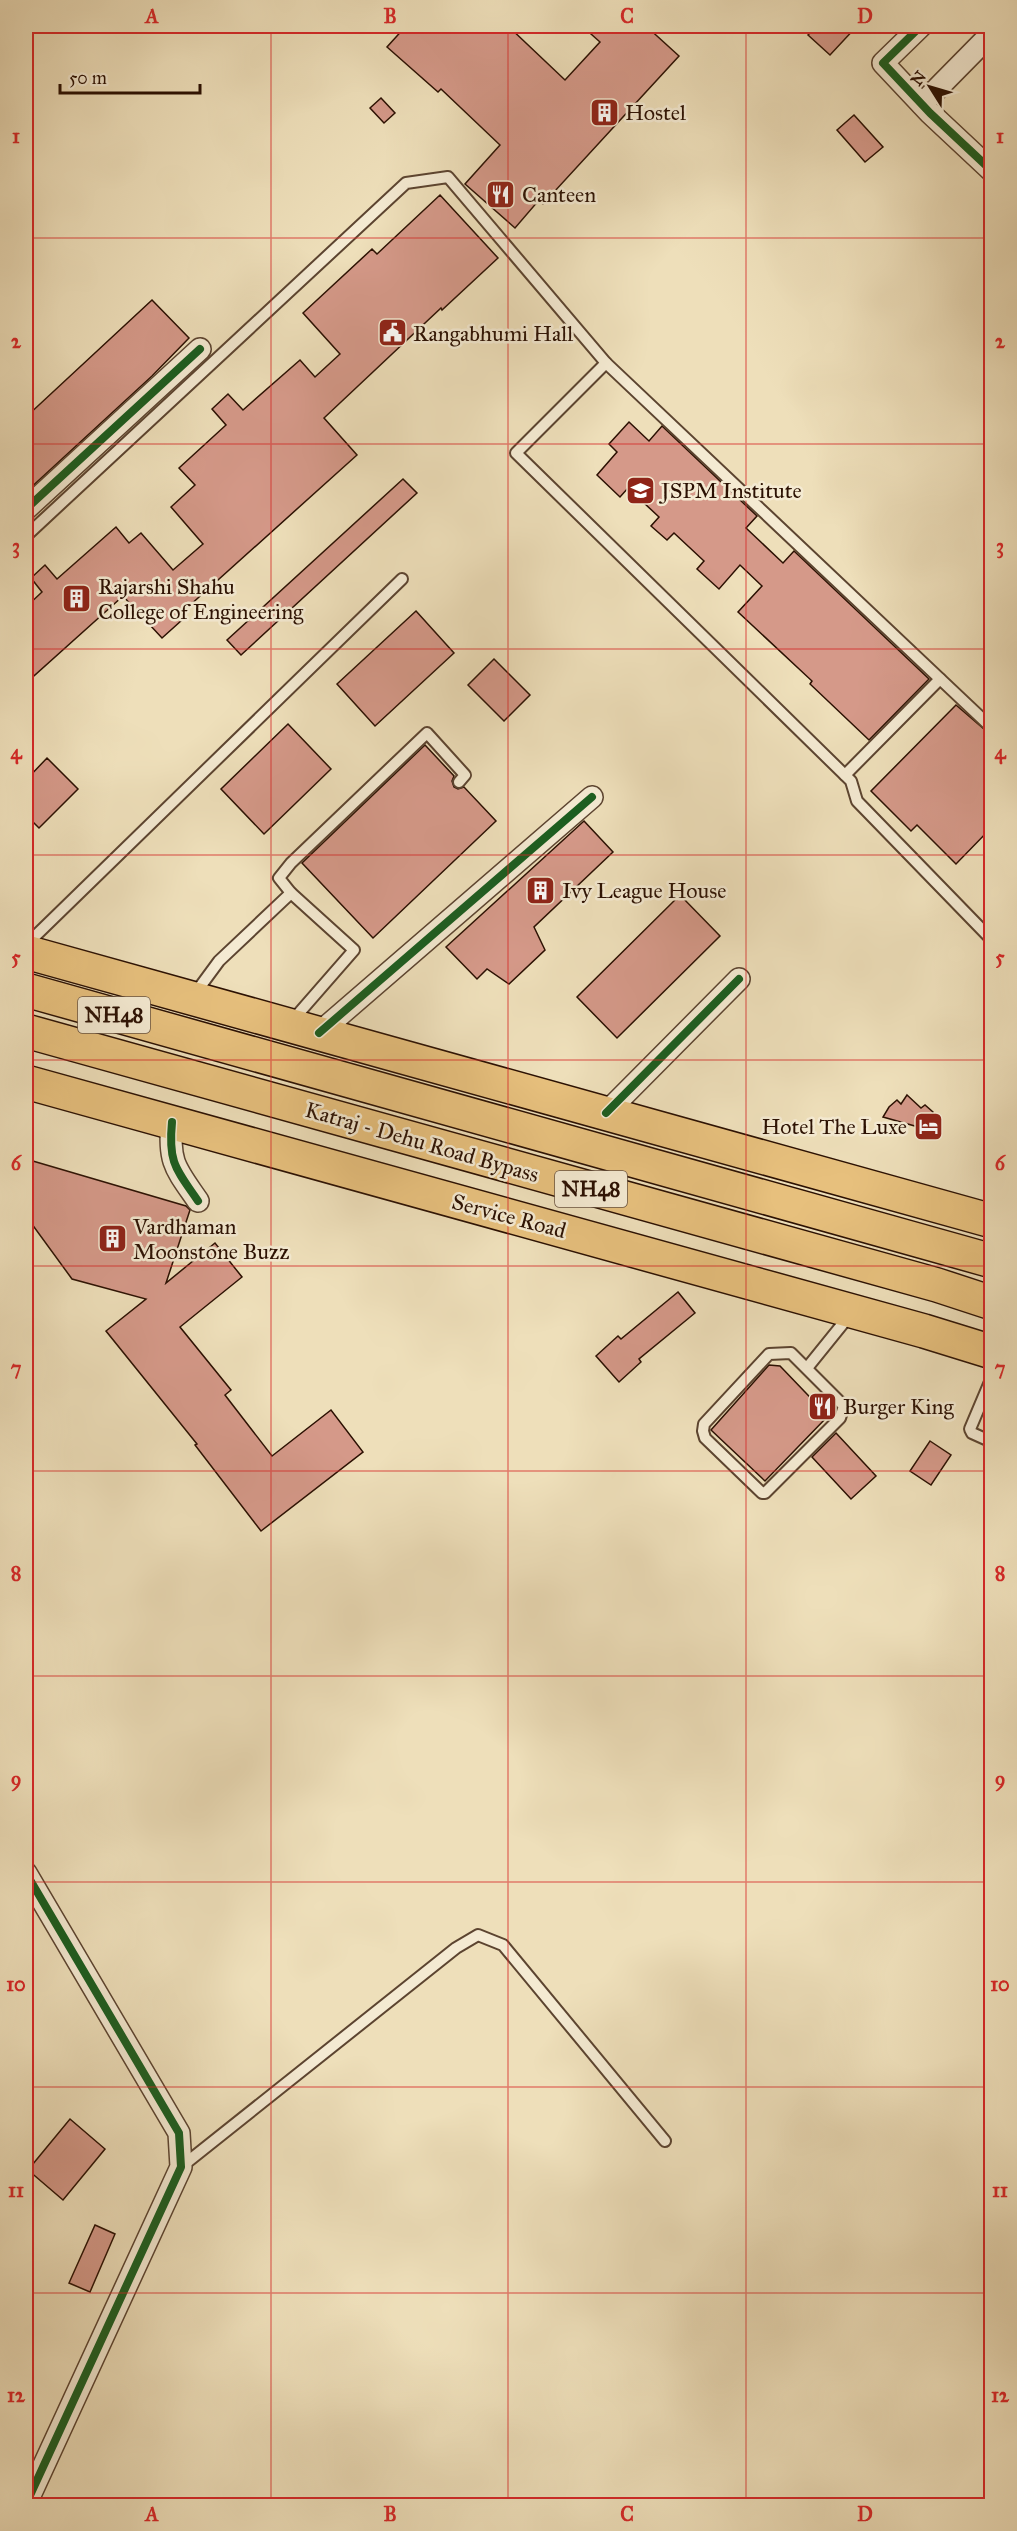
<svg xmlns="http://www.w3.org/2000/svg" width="1017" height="2531" viewBox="0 0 1017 2531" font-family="'IM FELL Great Primer',serif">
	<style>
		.building { fill: #d59989; stroke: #2b1002; stroke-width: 1.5 }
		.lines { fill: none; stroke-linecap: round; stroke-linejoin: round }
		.service-casing { stroke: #5c4430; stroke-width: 14 }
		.minor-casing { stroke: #5c4430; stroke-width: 24 }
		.primary-casing { stroke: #2b1002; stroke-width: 36 }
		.trunk-casing { stroke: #2b1002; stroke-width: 36 }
		.service { stroke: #f4ead2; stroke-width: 10 }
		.minor { stroke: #f4ead2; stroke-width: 21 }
		.primary { stroke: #e7c07d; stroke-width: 33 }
		.trunk { stroke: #e7c07d; stroke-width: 33 }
		.cycleway-casing { stroke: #f4ead2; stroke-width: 11 }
		.cycleway { stroke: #1b5e20; stroke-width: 8 }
		.grid { fill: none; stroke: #d62828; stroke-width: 1.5; stroke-opacity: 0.55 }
		.labels { text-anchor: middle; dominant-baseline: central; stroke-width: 5; stroke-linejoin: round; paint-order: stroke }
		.shield { fill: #f4ead2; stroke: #675140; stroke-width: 1.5 }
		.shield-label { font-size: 21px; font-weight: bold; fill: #2b1002 }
		.poi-label { font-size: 22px; fill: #2b1002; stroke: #f4ead2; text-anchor: start }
		.street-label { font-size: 22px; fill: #2b1002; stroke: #f4ead2 }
		.neatline { fill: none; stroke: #d62828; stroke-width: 2 }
		.grid-label { font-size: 20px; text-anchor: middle; font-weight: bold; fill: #d62828 }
	</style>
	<rect width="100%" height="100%" fill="#eedfba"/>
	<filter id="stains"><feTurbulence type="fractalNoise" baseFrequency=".00333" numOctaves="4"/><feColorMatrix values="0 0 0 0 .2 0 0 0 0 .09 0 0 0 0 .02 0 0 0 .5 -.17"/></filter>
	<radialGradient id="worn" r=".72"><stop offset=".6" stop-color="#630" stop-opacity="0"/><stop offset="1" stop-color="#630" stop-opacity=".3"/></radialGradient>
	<g class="building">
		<path d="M406,26H508L565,80L600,42L582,26H646L679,56L543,204L539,200L515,228L465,184L500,145L441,89L438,92L387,47Z"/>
		<path d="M817,26H857L830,55L808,35Z"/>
		<path d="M381,98L395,113L384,123L370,108Z"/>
		<path d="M854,115L883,147L865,162L837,130Z"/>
		<path d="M440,195L498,258L442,310L441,308L324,418L357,455L178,616L182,620L162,638L123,596L26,683V607L42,592L31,578L45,565L57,579L116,527L129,543L141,533L173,570L203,544L171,507L195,485L179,468L226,425L212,409L228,394L243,410L300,360L315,377L340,354L303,313L372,249L377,254Z"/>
		<path d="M152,300L189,338L152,376L26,492V417Z"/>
		<path d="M629,422L649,441L662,426L757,516L746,528L783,563L794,551L929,679L869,740L810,684L812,681L738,612L762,586L740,565L719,589L697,569L704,561L674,533L667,540L651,526L659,517L628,488L620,497L597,475L617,452L609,444Z"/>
		<path d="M403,479L417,493L241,655L227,640Z"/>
		<path d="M416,611L454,653L375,726L337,684Z"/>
		<path d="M494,659L530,695L504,721L468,685Z"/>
		<path d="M956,705L992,736V827L956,864L917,825L911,831L871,791Z"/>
		<path d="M288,724L331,769L264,834L221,789Z"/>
		<path d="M425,745L454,776L452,781L454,787L458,789L464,787L496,821L373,938L302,863Z"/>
		<path d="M47,758L78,789L39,828L26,815V780Z"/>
		<path d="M584,821L613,852L534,927L545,950L509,984L487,969L477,979L446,947Z"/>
		<path d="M680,895L720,936L617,1038L577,997Z"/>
		<path d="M907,1095L921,1108L925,1105L933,1112L929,1130L883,1117L889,1107L897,1100L901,1104Z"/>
		<path d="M26,1159L186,1206L190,1210L166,1283L215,1243L242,1277L180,1327L231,1390L225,1395L272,1456L331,1410L363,1452L261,1531L195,1445L197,1444L106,1331L146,1299L72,1279L26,1216Z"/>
		<path d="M678,1292L695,1313L639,1359L641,1362L619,1382L596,1356L618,1336L621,1339Z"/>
		<path d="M769,1365L780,1366L828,1416L765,1481L711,1430Z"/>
		<path d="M836,1433L876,1476L851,1499L812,1457Z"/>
		<path d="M930,1441L951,1455L931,1485L910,1471Z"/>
		<path d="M70,2119L105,2149L63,2200L28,2170Z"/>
		<path d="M95,2225L115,2234L90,2292L69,2283Z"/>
	</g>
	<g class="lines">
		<defs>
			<g id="service">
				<path d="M606,363L992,728"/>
				<path d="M26,536L406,183L448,177L606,363L516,453L851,781L857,801L992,940"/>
				<path d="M845,775L940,679"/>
				<path d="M291,893L354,950L299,1013V1024"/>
				<path d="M26,945L402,579"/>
				<path d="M194,995L219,961L291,893L279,878L291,863L427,733L465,775L459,782"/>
				<path d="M791,1353L844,1406L840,1418L765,1493H762L705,1438L703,1431L704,1424L769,1354Z"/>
				<path d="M807,1368L849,1316"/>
				<path d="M992,1377L970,1429L972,1433L992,1442"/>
				<path d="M181,2167L456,1948L478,1935L503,1945L665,2141"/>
			</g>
			<g id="minor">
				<path d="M921,26L883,63L930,113L992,171"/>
				<path d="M922,104L992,33"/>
				<path d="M26,509L200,349"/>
				<path d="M319,1033L592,797"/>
				<path d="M606,1113L739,979"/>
				<path d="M172,1122C168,1163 176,1169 198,1201"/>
				<path d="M26,1873L179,2133L181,2167L26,2504"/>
			</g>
			<g id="primary">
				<path d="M26,952L992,1221"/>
				<path d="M26,1082L924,1331L992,1352"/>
			</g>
			<g id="trunk">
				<path d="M26,990L992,1261"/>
				<path d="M26,1031L937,1285L992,1303"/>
			</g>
		</defs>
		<use href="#service" class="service-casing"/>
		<use href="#minor" class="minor-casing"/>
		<use href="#primary" class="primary-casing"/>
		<use href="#trunk" class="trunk-casing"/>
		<use href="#service" class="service"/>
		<use href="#minor" class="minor"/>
		<use href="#primary" class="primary"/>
		<use href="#trunk" class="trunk"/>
		<defs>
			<g id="cycleway">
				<path d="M921,26L883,63L930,113L992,171"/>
				<path d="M26,509L200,349"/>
				<path d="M319,1033L592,797"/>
				<path d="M606,1113L739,979"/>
				<path d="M172,1122C168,1163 176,1169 198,1201"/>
				<path d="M26,1873L179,2133L181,2167L26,2504"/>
			</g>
		</defs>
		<use href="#cycleway" class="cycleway-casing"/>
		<use href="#cycleway" class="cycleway"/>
	</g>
	<path class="grid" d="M271,26V2506M508,26V2506M746,26V2506M26,238H992M26,444H992M26,649H992M26,855H992M26,1060H992M26,1266H992M26,1471H992M26,1676H992M26,1882H992M26,2087H992M26,2293H992"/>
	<defs>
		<symbol id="building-square" viewBox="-11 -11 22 22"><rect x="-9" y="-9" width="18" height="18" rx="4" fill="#8f2418" stroke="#f4ead2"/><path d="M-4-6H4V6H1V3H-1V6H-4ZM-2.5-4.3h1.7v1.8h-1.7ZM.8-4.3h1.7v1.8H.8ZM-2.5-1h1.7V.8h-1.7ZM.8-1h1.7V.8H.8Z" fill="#fff"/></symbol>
		<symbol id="restaurant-square" viewBox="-11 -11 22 22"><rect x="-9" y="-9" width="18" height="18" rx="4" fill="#8f2418" stroke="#f4ead2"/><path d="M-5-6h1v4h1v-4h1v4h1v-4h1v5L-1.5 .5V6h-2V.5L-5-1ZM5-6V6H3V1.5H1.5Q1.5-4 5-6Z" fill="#fff"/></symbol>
		<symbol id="civic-square" viewBox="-11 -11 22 22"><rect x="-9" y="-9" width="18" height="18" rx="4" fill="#8f2418" stroke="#f4ead2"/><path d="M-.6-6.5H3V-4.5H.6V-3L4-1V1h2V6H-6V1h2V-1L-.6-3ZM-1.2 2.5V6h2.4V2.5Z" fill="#fff"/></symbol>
		<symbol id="university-square" viewBox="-11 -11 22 22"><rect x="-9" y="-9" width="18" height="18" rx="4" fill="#8f2418" stroke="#f4ead2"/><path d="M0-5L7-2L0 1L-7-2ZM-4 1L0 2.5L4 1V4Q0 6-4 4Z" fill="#fff"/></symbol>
		<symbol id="hotel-square" viewBox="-11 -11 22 22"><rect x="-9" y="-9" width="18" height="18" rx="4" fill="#8f2418" stroke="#f4ead2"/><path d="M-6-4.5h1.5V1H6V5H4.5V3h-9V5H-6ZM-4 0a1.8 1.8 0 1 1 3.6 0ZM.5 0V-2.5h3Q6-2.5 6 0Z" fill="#fff"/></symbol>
	</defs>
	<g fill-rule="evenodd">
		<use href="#building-square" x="588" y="96" width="33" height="33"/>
		<use href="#restaurant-square" x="484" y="178" width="33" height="33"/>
		<use href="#civic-square" x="376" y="316" width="33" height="33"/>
		<use href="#university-square" x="624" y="474" width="33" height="33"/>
		<use href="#building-square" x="60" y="582" width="33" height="33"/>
		<use href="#building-square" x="524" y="874" width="33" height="33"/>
		<use href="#hotel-square" x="912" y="1110" width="33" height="33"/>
		<use href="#building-square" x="96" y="1222" width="33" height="33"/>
		<use href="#restaurant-square" x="806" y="1390" width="33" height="33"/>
	</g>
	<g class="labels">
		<g class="shield">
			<rect x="78" y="997" width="72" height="36" rx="4.5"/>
			<rect x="555" y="1171" width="72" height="36" rx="4.5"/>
		</g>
		<g class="shield-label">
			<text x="114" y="1015">NH48</text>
			<text x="591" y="1189">NH48</text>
		</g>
		<g class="poi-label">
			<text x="625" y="112">Hostel</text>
			<text x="522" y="194">Canteen</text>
			<text x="413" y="333">Rangabhumi Hall</text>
			<text x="661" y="490">JSPM Institute</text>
			<text x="98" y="586">Rajarshi Shahu<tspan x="98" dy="25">College of Engineering</tspan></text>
			<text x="562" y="890">Ivy League House</text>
			<text x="907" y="1126" text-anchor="end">Hotel The Luxe</text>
			<text x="133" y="1226">Vardhaman<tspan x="133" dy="25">Moonstone Buzz</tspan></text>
			<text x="843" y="1406">Burger King</text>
		</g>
		<g class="street-label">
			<text transform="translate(422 1142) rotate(16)">Katraj - Dehu Road Bypass</text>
			<text transform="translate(509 1216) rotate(15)">Service Road</text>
		</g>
	</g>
	<rect width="1017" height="2531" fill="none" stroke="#eedfba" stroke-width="66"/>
	<g transform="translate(930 87) rotate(307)" stroke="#f4ead2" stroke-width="4.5" paint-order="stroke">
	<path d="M0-4.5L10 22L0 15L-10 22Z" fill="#2b1002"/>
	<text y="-9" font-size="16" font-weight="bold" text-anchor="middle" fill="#2b1002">N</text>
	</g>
	<path d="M60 84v9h140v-9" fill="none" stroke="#2b1002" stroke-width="3"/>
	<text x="69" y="84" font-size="18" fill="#2b1002" stroke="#f4ead2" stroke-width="4.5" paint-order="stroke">50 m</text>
	<rect x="33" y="33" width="951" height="2465" class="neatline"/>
	<g class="grid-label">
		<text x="152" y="23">A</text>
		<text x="390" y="23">B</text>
		<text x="627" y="23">C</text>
		<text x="865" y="23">D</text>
		<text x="16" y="143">1</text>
		<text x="1000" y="143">1</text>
		<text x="16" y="348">2</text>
		<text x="1000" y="348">2</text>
		<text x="16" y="553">3</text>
		<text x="1000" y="553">3</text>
		<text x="16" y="759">4</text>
		<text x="1000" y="759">4</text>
		<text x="16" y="964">5</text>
		<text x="1000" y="964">5</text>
		<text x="16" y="1170">6</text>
		<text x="1000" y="1170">6</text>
		<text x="16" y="1375">7</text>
		<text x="1000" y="1375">7</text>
		<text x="16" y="1580">8</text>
		<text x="1000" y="1580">8</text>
		<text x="16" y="1786">9</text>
		<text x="1000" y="1786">9</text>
		<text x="16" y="1991">10</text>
		<text x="1000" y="1991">10</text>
		<text x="16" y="2197">11</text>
		<text x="1000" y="2197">11</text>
		<text x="16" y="2402">12</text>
		<text x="1000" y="2402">12</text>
		<text x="152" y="2521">A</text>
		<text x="390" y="2521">B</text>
		<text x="627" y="2521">C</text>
		<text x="865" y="2521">D</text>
	</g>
	<rect width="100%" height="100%" filter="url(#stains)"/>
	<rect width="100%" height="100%" fill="url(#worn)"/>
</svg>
